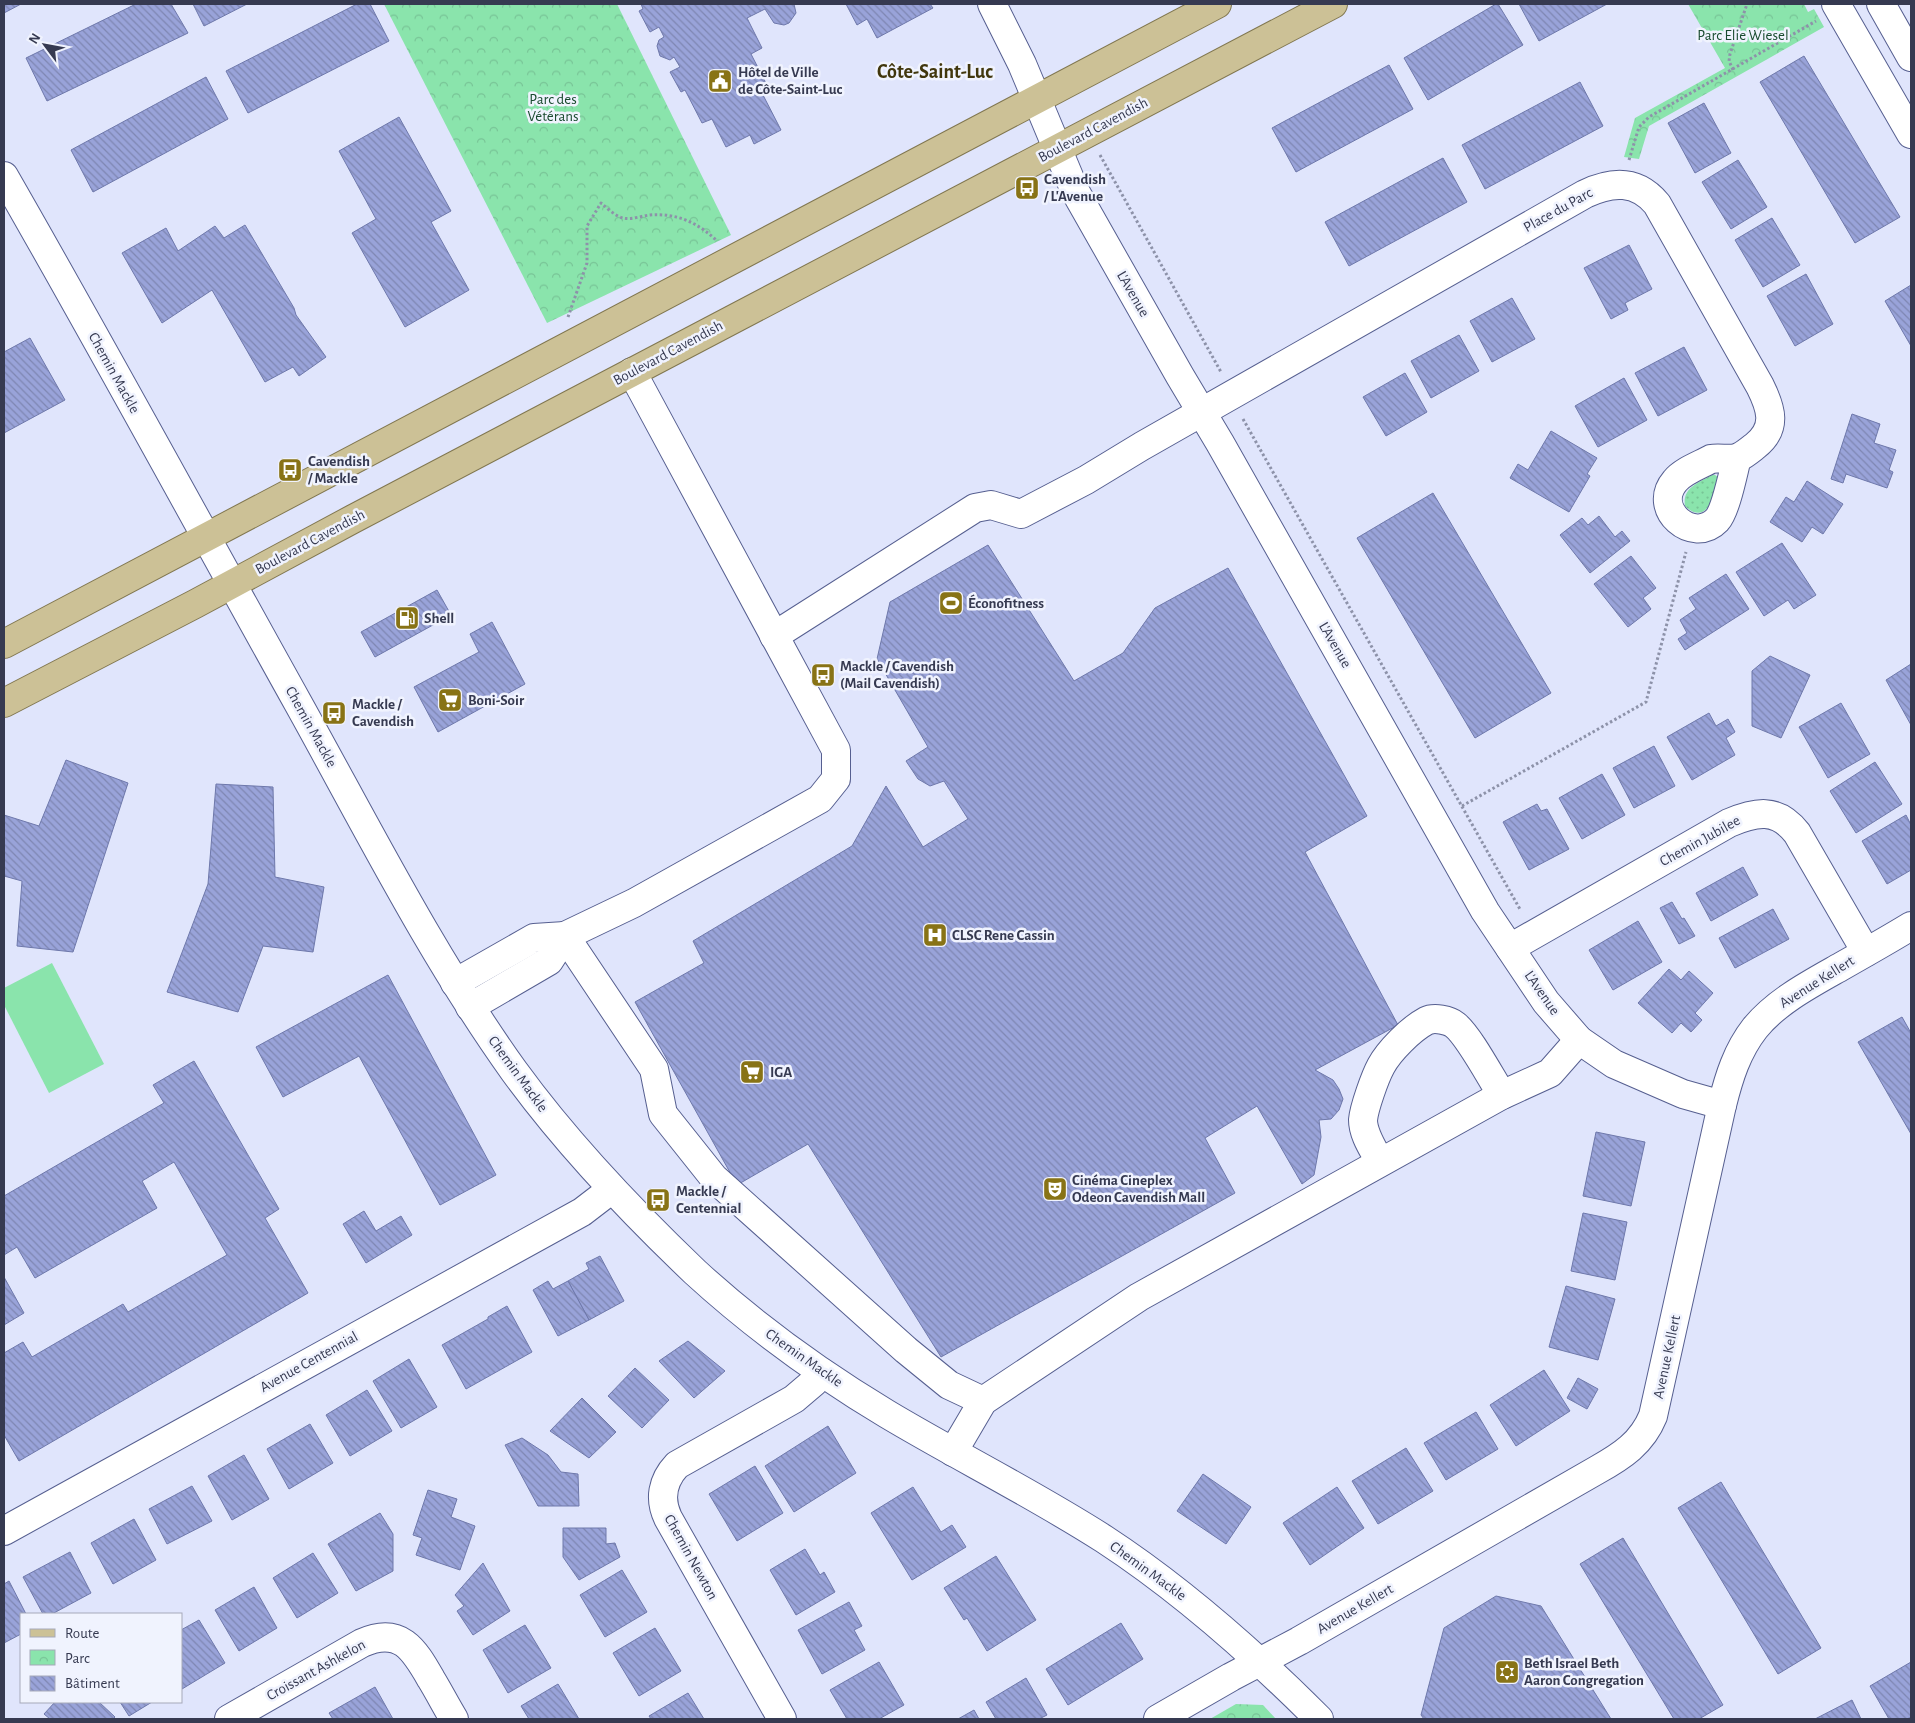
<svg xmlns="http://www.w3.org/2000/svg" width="1915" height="1723" viewBox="0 0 1915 1723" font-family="'Alegreya Sans',sans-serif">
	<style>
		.grass { fill: url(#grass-dots) }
		.park { fill: url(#park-crowns) }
		.pitch { fill: #8ae4ac }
		.building { fill: url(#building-back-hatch); stroke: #6e78ab }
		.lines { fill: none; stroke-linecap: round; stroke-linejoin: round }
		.minor-casing { stroke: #565f90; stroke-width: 30 }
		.major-casing { stroke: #817750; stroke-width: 30 }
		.path { stroke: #8d92a9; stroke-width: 3; stroke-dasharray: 2.5 2.5; stroke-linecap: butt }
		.minor { stroke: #fff; stroke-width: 28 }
		.major { stroke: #ccc196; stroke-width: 28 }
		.labels { text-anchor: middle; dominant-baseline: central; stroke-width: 5; stroke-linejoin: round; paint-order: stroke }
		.park-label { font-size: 15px; fill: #194b2f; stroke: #f0f3fe }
		.poi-label { font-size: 15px; font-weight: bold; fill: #363a51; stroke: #f0f3fe; text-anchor: start }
		.street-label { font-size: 15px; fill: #363a51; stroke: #f0f3fe }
		.district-label { font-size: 20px; font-weight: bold; fill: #41370d; stroke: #f0f3fe }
	</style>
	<defs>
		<pattern id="grass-dots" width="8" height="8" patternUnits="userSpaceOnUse" patternTransform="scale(1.25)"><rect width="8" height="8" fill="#8ae4ac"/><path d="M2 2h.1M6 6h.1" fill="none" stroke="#78c496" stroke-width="1.8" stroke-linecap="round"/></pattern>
		<pattern id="park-crowns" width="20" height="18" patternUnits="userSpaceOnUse" patternTransform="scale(1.25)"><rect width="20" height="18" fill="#8ae4ac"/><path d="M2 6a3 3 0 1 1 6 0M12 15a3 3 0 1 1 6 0" fill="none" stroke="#78c496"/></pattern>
		<pattern id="building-back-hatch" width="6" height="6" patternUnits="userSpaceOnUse" patternTransform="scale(1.25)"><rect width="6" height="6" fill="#99a3d9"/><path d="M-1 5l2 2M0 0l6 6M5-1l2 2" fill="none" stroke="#7e86b2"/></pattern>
	</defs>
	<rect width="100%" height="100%" fill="#e0e5fc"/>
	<path class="grass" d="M1712,475H1715L1718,477C1716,494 1707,527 1685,506C1682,488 1698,483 1712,475Z"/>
	<g class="park">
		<path d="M384,4H617L731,235L547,323Z"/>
		<path d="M1688,4H1804L1808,12L1814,9L1824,27L1649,126L1639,159L1624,157L1635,118L1725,68Z"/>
		<path d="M1236,1704L1263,1705L1276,1719H1210Z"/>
	</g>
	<path class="pitch" d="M52,963L104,1064L49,1093L4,1005V988Z"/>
	<g class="building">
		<path d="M4,4H21L4,13Z"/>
		<path d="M136,4H171L188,33L47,101L26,58Z"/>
		<path d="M193,4H247L204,26Z"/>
		<path d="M357,4H370L389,41L248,113L226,71Z"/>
		<path d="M641,4H794L796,13L789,23L784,25L774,23L765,9L747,18L762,48L751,54L770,91L763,95L781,130L754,144L750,135L726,147L712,119L702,123L685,90L681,92L670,72L680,67L674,57L670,60L660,56L657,46L659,40L664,37L659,27L650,32L639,11L643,9Z"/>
		<path d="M846,4H930L933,8L877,38L867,19L857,25Z"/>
		<path d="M1496,4H1498L1523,45L1428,100L1404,58Z"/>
		<path d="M1519,4H1607L1539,41Z"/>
		<path d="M1804,56L1900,217L1855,243L1760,82Z"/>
		<path d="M1389,65L1413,109L1296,172L1272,128Z"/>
		<path d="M206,77L228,119L93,192L71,150Z"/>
		<path d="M1580,82L1603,126L1485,189L1462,145Z"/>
		<path d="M1704,103L1731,153L1695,173L1668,123Z"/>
		<path d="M399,117L451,211L431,222L469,290L405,327L352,233L376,219L339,151Z"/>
		<path d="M1443,158L1467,202L1349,266L1325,222Z"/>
		<path d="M1738,160L1767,207L1731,229L1702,182Z"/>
		<path d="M1772,218L1800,265L1763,287L1735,240Z"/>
		<path d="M245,225L294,308L296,315L326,357L299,376L293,367L265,382L212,290L162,323L122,253L166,228L178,251L215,226L224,238Z"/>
		<path d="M1629,245L1652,289L1625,303L1628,310L1611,319L1584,268Z"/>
		<path d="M1806,274L1833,324L1795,346L1767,296Z"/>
		<path d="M1911,285V346L1885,301Z"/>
		<path d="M1512,298L1535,339L1492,362L1470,321Z"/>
		<path d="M1459,335L1479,371L1431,398L1411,361Z"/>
		<path d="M30,338L65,400L4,433V352Z"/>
		<path d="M1684,347L1707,390L1658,416L1635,373Z"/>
		<path d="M1405,373L1427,412L1386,436L1363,397Z"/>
		<path d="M1624,378L1647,420L1598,447L1575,406Z"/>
		<path d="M1852,414L1880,424L1874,443L1896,450L1889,470L1893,472L1887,488L1846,474L1843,483L1831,479Z"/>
		<path d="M1551,431L1597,458L1587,474L1590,476L1569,512L1510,478L1518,464L1528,470Z"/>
		<path d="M1807,481L1843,504L1823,534L1812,527L1802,542L1770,522L1786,497L1794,502Z"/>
		<path d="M1433,493L1551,693L1475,738L1357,538Z"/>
		<path d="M1599,516L1615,537L1622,531L1630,541L1590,573L1560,535L1582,518L1588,525Z"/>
		<path d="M1782,543L1816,595L1794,609L1788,600L1764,616L1736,572Z"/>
		<path d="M988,545L1074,681L1123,653L1155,608L1228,568L1367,816L1305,852L1398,1025L1315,1070L1333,1080L1339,1089L1343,1099L1339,1110L1331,1119L1319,1120L1321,1137L1314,1175L1302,1184L1257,1106L1205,1138L1235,1193L941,1357L808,1144L737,1185L635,1002L704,963L693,941L852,846L886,786L923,847L968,819L944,781L930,786L918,779L906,761L928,747L877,659L890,602Z"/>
		<path d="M1631,556L1656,588L1643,598L1651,609L1628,627L1594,584Z"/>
		<path d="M1726,574L1749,609L1685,650L1678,639L1687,633L1680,620L1696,609L1689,598Z"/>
		<path d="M437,590L451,615L375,657L361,632Z"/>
		<path d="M492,622L525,684L438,732L414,687L479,652L470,634Z"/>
		<path d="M1770,656L1810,675L1781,738L1752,726V671Z"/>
		<path d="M1911,664V725L1886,680Z"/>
		<path d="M1841,703L1870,754L1828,778L1799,727Z"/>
		<path d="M1709,713L1716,726L1728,719L1735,732L1726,738L1735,755L1692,780L1667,737Z"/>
		<path d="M1654,746L1675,786L1634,808L1613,768Z"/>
		<path d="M66,760L128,783L73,952L17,946L22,881L4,876V815L39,826Z"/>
		<path d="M1875,762L1902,804L1856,833L1830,791Z"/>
		<path d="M1602,774L1625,815L1582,839L1559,798Z"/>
		<path d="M216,784L273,787L275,877L324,887L313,952L263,946L238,1012L167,992L208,884Z"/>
		<path d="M1537,804L1541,811L1547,809L1569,849L1529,870L1503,822Z"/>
		<path d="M1906,815L1911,825V870L1887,884L1862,841Z"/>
		<path d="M1743,867L1758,895L1711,921L1696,893Z"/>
		<path d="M1672,902L1682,919L1684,918L1695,936L1679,944L1660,908Z"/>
		<path d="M1773,909L1789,939L1735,968L1719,938Z"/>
		<path d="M1638,921L1662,962L1613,990L1589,950Z"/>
		<path d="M1669,969L1681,980L1689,971L1713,993L1695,1013L1702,1020L1691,1032L1681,1023L1672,1033L1638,1003Z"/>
		<path d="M388,975L496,1175L440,1205L359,1056L283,1097L256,1047Z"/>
		<path d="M1902,1017L1911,1033V1134L1858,1042Z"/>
		<path d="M194,1061L279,1209L265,1218L308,1293L19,1461L4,1435V1353L23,1342L32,1357L123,1304L128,1312L227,1255L174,1162L142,1181L157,1208L35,1278L17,1247L4,1255V1196L164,1103L153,1085Z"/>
		<path d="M1596,1132L1645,1142L1631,1206L1583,1196Z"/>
		<path d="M364,1211L376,1231L401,1216L412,1235L366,1263L343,1224Z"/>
		<path d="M1583,1213L1627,1222L1615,1280L1571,1271Z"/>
		<path d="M600,1256L624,1301L589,1320L568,1281L589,1269L586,1263Z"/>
		<path d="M4,1277L24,1313L4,1325Z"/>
		<path d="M548,1281L553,1289L568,1281L589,1320L558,1336L533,1290Z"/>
		<path d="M1566,1286L1615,1299L1598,1360L1549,1347Z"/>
		<path d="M507,1306L532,1352L466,1389L442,1345L488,1319V1317Z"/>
		<path d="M688,1341L725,1371L694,1398L659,1361Z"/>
		<path d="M409,1359L437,1407L401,1428L373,1381Z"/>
		<path d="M635,1368L669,1400L642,1428L608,1396Z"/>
		<path d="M1544,1370L1570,1411L1516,1446L1490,1405Z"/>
		<path d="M1578,1378L1598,1389L1587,1409L1567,1398Z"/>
		<path d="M367,1390L392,1431L350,1456L326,1415Z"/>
		<path d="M582,1398L616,1432L589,1458L550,1431Z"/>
		<path d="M1476,1412L1498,1449L1446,1480L1424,1443Z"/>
		<path d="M310,1424L333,1463L289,1489L267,1449Z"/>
		<path d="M828,1426L856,1473L794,1512L765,1466Z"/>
		<path d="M522,1438L548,1455L561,1472L578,1474L579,1506H538L505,1445Z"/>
		<path d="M1406,1448L1433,1491L1378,1524L1352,1481Z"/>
		<path d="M244,1455L269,1499L232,1520L208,1476Z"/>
		<path d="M755,1466L783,1513L737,1541L709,1494Z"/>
		<path d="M1203,1474L1251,1507L1226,1544L1177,1511Z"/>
		<path d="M1721,1482L1821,1648L1778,1674L1678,1508Z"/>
		<path d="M192,1486L212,1521L167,1544L149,1509Z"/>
		<path d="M913,1487L941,1532L952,1525L966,1547L912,1580L871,1513Z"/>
		<path d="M1337,1487L1364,1528L1310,1565L1283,1523Z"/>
		<path d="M428,1490L457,1499L451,1517L475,1526L460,1570L416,1555L422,1538L413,1535Z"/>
		<path d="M380,1513L393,1534V1571L356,1591L328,1544Z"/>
		<path d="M134,1519L156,1560L113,1584L91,1543Z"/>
		<path d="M563,1528H606V1544L615,1543L620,1557L579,1580L563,1557Z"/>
		<path d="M1623,1538L1723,1705L1699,1719H1674L1580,1564Z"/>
		<path d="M805,1549L820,1575L824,1572L835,1592L796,1615L770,1570Z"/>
		<path d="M70,1552L91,1593L52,1614H43L23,1577Z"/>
		<path d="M313,1553L338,1593L297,1618L273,1578Z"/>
		<path d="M996,1556L1036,1620L987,1651L967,1618L964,1620L944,1588Z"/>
		<path d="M483,1563L510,1611L473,1635L457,1611L464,1606L455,1595Z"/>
		<path d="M622,1570L647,1612L605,1637L580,1595Z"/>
		<path d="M9,1581L26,1614H21V1634L4,1643V1584Z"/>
		<path d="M254,1587L277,1628L239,1651L215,1610Z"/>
		<path d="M1496,1596L1541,1606L1611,1719H1424L1421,1715L1444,1628Z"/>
		<path d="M849,1602L862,1626L854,1630L865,1650L822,1674L798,1630Z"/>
		<path d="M199,1620L225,1663L182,1689L181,1630Z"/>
		<path d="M1121,1623L1143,1659L1068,1705L1046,1669Z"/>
		<path d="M525,1625L551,1668L508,1693L483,1650Z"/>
		<path d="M655,1628L681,1671L639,1696L613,1653Z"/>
		<path d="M879,1662L904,1705L879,1719H847L830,1690Z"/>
		<path d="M1911,1662V1717L1907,1719H1889L1870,1686Z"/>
		<path d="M1026,1678L1047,1715L1039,1719H996L986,1702Z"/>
		<path d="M558,1684L579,1719H529L521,1706Z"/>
		<path d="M375,1687L393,1719H333L329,1713Z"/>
		<path d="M688,1693L704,1719H651L649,1716Z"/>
		<path d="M1852,1700L1861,1719H1815Z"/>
		<path d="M55,1702H99L115,1717L113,1719H50L44,1714Z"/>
		<path d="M120,1702H152L129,1716Z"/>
		<path d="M974,1710L979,1719H958Z"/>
	</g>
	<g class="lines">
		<defs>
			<g id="minor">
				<path d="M992,4L1022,64L1075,191L1180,376L1220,443L1485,911L1546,1002L1579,1040L1614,1064L1683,1094L1722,1105"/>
				<path d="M1836,4L1911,134"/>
				<path d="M1881,4L1911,57"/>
				<path d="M4,176C104,350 200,527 298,703C367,827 431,955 514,1071C567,1144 630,1210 695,1272C754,1326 819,1373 887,1414C959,1457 1034,1494 1104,1539C1182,1590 1253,1653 1319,1719"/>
				<path d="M774,636L975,508L991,505L1021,514L1086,480L1142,446L1585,194C1612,181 1637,180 1657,204L1760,386C1771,408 1778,428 1755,446C1750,450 1744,455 1739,457C1731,461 1720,457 1711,459C1700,465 1683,471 1675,481C1651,509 1693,545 1717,520C1726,510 1733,473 1737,458"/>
				<path d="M565,936L654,1069L663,1114L714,1178L906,1350L949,1385L983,1401"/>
				<path d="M1510,948L1729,823C1755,812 1777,807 1797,833L1866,952"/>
				<path d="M455,983L534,938L565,936L634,903L820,799L836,779V750L632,372"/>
				<path d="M470,1007L549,961L565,936"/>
				<path d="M1380,1162C1374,1150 1363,1135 1363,1120C1364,1108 1375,1077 1381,1066C1389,1051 1411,1029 1426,1021C1434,1017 1449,1020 1455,1025C1469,1036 1491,1078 1502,1095"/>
				<path d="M953,1452L983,1401L1139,1297L1502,1095L1550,1073L1579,1040"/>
				<path d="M4,1531L582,1212L612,1189"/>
				<path d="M229,1719L362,1643C400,1626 414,1649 431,1679C439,1692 446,1706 454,1719"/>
				<path d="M782,1719L668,1518C659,1499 662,1481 677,1465L794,1399L814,1382L821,1372"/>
				<path d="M1158,1719L1231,1677L1299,1641L1597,1470C1622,1456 1642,1443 1653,1416L1722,1105C1729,1077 1737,1051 1755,1028C1777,1001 1812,983 1842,966C1865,953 1888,940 1911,926"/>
			</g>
			<g id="major">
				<path d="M4,644L1217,4"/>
				<path d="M4,703L195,604L353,519L1333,4"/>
			</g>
		</defs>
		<use href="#minor" class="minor-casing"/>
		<use href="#major" class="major-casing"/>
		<g class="path">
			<path d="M1733,70L1729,61L1730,54L1747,4"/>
			<path d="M1100,155L1221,372"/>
			<path d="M1629,160L1639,127L1649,117L1816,21"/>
			<path d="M568,317L587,263V226L601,203C607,208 615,216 623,218C631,220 641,216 650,215C676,213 697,222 716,240"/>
			<path d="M1243,419L1521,911"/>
			<path d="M1462,806L1646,702L1686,552"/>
		</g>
		<use href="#minor" class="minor"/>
		<use href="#major" class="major"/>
	</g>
	<defs>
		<symbol id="civic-square" viewBox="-11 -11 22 22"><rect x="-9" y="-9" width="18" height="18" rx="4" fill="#887316" stroke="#f0f3fe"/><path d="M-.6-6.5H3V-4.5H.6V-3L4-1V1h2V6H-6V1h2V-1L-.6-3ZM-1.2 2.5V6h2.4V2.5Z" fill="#fff"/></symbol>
		<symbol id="bus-square" viewBox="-11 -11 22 22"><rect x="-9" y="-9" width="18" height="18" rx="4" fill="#887316" stroke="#f0f3fe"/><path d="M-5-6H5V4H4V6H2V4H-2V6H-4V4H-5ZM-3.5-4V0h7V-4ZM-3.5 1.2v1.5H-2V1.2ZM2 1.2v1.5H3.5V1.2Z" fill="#fff"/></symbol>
		<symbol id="stadium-square" viewBox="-11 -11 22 22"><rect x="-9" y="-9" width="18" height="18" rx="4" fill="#887316" stroke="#f0f3fe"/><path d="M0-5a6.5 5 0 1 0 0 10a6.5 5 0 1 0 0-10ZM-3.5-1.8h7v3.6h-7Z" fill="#fff"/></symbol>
		<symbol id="fuel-square" viewBox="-11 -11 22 22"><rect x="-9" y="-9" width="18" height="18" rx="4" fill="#887316" stroke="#f0f3fe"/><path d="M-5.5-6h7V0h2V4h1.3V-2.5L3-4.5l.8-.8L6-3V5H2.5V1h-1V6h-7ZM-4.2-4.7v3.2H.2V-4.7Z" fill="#fff"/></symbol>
		<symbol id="supermarket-square" viewBox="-11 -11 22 22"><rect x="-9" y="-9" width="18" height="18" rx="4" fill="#887316" stroke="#f0f3fe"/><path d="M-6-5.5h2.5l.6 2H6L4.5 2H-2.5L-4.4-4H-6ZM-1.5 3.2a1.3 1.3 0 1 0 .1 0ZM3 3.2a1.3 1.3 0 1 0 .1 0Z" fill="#fff"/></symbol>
		<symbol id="hospital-square" viewBox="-11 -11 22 22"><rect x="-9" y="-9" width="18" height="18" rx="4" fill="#887316" stroke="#f0f3fe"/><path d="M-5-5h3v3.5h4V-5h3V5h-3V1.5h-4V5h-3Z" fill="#fff"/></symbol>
		<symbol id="theatre-square" viewBox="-11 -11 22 22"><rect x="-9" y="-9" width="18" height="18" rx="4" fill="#887316" stroke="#f0f3fe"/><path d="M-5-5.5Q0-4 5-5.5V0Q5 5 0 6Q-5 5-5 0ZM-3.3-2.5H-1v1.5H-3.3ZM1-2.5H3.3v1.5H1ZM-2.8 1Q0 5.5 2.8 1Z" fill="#fff"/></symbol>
		<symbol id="synagogue-square" viewBox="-11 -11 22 22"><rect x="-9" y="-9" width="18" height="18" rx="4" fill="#887316" stroke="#f0f3fe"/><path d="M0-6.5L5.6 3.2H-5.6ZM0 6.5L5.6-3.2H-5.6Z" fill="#fff"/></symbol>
	</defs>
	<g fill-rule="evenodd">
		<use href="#civic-square" x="706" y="67" width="28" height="28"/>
		<use href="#bus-square" x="1013" y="174" width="28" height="28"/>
		<use href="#bus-square" x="276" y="456" width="28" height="28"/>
		<use href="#stadium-square" x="937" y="589" width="28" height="28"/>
		<use href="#fuel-square" x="393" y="604" width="28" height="28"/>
		<use href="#bus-square" x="809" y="661" width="28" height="28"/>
		<use href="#supermarket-square" x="436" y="686" width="28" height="28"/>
		<use href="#bus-square" x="320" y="699" width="28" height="28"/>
		<use href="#hospital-square" x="921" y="921" width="28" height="28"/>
		<use href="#supermarket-square" x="738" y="1058" width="28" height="28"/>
		<use href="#theatre-square" x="1041" y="1175" width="28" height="28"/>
		<use href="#bus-square" x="644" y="1186" width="28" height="28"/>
		<use href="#synagogue-square" x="1493" y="1658" width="28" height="28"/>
	</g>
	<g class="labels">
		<g class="park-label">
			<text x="1743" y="35">Parc Elie Wiesel</text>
			<text x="553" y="99">Parc des<tspan x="553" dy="17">Vétérans</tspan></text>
		</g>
		<g class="poi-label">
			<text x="738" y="72">Hôtel de Ville<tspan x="738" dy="17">de Côte-Saint-Luc</tspan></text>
			<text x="1044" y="179">Cavendish<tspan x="1044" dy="17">/ L'Avenue</tspan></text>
			<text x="308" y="461">Cavendish<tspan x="308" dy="17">/ Mackle</tspan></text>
			<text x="968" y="603">Éconofitness</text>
			<text x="424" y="618">Shell</text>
			<text x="840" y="666">Mackle / Cavendish<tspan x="840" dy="17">(Mail Cavendish)</tspan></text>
			<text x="468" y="700">Boni-Soir</text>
			<text x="352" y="704">Mackle /<tspan x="352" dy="17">Cavendish</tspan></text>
			<text x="952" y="935">CLSC Rene Cassin</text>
			<text x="770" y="1072">IGA</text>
			<text x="1072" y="1180">Cinéma Cineplex<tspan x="1072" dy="17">Odeon Cavendish Mall</tspan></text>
			<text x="676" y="1191">Mackle /<tspan x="676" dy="17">Centennial</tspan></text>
			<text x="1524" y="1663">Beth Israel Beth<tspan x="1524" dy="17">Aaron Congregation</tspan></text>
		</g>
		<g class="street-label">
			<text transform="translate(1093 130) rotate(-28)">Boulevard Cavendish</text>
			<text transform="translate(1558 210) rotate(-29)">Place du Parc</text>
			<text transform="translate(1133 294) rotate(60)">L'Avenue</text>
			<text transform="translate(668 353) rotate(-28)">Boulevard Cavendish</text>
			<text transform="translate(114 373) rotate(61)">Chemin Mackle</text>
			<text transform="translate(310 542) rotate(-28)">Boulevard Cavendish</text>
			<text transform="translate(1335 645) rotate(60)">L'Avenue</text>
			<text transform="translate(311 727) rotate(61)">Chemin Mackle</text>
			<text transform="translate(1700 841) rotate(-29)">Chemin Jubilee</text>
			<text transform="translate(1817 982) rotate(-32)">Avenue Kellert</text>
			<text transform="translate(1542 993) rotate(55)">L'Avenue</text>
			<text transform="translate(518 1074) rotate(54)">Chemin Mackle</text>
			<text transform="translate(1667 1357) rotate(-78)">Avenue Kellert</text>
			<text transform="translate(804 1358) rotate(35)">Chemin Mackle</text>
			<text transform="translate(309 1362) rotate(-29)">Avenue Centennial</text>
			<text transform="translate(691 1557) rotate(61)">Chemin Newton</text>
			<text transform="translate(1148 1571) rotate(36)">Chemin Mackle</text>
			<text transform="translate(1355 1609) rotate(-30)">Avenue Kellert</text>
			<text transform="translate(316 1670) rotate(-29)">Croissant Ashkelon</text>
		</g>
		<g class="district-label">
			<text x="935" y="72">Côte-Saint-Luc</text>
		</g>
	</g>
	<rect width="1915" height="1723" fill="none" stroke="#363a51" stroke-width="10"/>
	<rect x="20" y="1613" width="162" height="90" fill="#f0f3fe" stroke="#a6a9b9"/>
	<rect x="30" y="1629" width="25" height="8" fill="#ccc196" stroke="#a6a9b9"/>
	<text x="65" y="1638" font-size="15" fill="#363a51">Route</text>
	<rect x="30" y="1650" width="25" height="15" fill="url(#park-crowns)" stroke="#a6a9b9"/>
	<text x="65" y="1663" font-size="15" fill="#363a51">Parc</text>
	<rect x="30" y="1676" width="25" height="15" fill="url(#building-back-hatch)" stroke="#a6a9b9"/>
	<text x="65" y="1688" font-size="15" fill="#363a51">Bâtiment</text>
	<g transform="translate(45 45) rotate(302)" stroke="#f0f3fe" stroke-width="4" paint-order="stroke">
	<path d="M0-4L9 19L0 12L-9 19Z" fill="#363a51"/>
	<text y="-8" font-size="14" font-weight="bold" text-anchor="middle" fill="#363a51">N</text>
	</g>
</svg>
